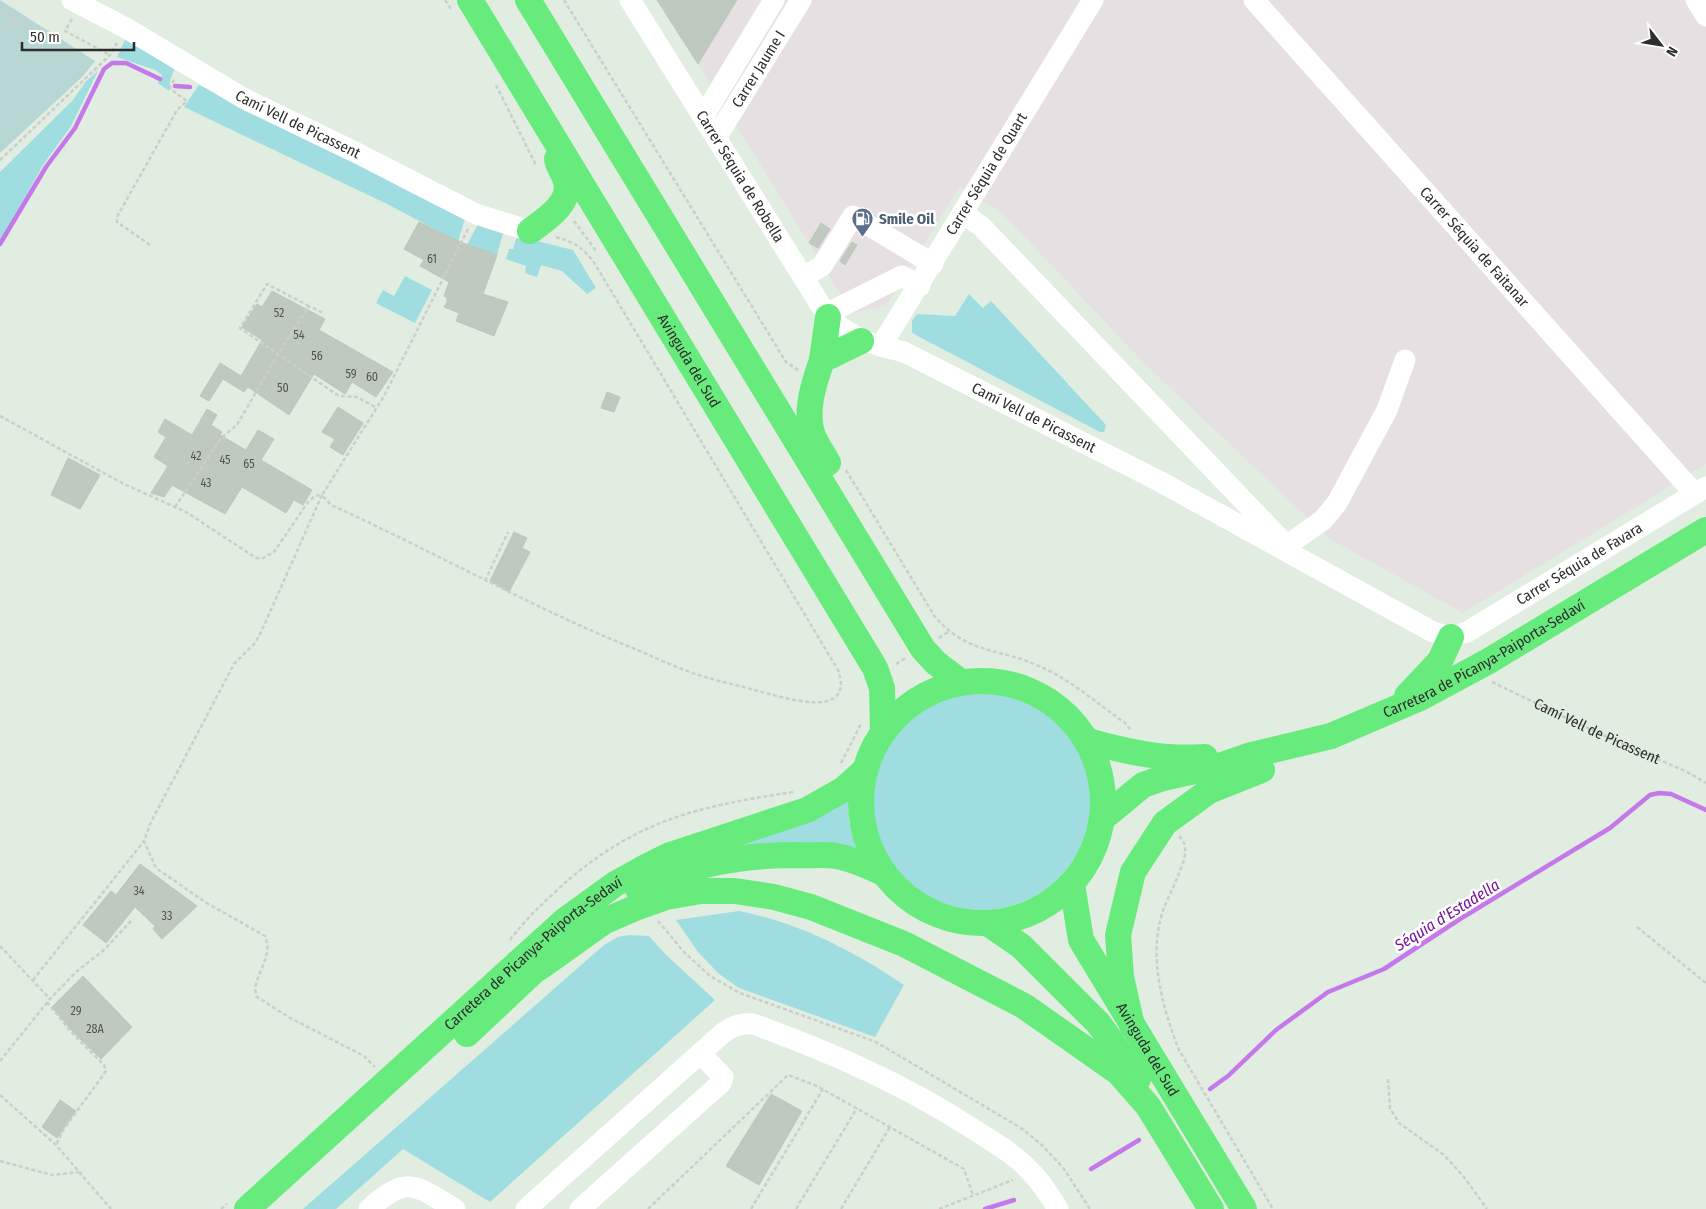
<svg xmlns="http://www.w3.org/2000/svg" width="1706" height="1209" viewBox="0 0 1706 1209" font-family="'Fira Sans Condensed',sans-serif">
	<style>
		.industrial { fill: #e6e0e2 }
		.green { fill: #9fdde1 }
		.cemetery { fill: #b8d6d4 }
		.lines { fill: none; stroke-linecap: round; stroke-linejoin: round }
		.stream { stroke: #c478ea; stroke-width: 4.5 }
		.building { fill: #bfc9bf; stroke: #b9c9ba }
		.path { stroke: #cdcdcd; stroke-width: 2.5; stroke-dasharray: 4 2.5; stroke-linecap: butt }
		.minor { stroke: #fff; stroke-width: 21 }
		.major { stroke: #67eb7d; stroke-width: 26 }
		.labels { text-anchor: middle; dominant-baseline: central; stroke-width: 5; stroke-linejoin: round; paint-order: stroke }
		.number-label { font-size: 12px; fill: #525452 }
		.street-label { font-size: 15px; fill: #2d2d2d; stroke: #fff }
		.service-label { font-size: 15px; font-weight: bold; fill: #4e5e75; stroke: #fff; text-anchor: start }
		.water-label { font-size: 16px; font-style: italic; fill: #77139a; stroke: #fff }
	</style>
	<rect width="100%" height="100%" fill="#e0ede0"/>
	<path class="industrial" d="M659,0H1706V464L1463,613L1330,539L1146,365L1001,212L960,186L887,305L852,313Z"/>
	<g class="green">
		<path d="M126,38L175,68L170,80L169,91L158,83L162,75L155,70L117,57Z"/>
		<path d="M98,71L71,126L43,165L0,242V172L73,100L86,81Z"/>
		<path d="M199,85L372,168L402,188L465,219L458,241L385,203L184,107Z"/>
		<path d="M479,222L504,230L497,255L467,245Z"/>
		<path d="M517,236L573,250L596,288L587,294L562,271L541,265L537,277L525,273L526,266L506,259L509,249H513Z"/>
		<path d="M405,276L432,290L415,323L376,303L383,290L394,296Z"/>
		<path d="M969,294L983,308L991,301L1106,425L1104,432H1100L912,333V321L917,314L955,316Z"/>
		<circle cx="981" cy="800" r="110"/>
		<path d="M848,801L849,821L857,849L671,864Z"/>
		<path d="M739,911C800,923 853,951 904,985L875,1037L739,988L719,974L698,952L676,920Z"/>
		<path d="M629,935L649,936L665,954L715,1000L490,1202L403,1149L336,1209H303L604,945L618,937Z"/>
	</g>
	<path class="cemetery" d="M0,0L95,61L83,76L0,153Z"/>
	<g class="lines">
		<g class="stream">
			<path d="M175,86L190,87"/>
			<path d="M0,244L46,167L75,128L104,69L112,63H126L160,79"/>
			<path d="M1210,1089L1228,1076L1276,1030L1328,992L1384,969L1460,919L1610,828L1650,795L1659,793L1671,794L1706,810"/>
			<path d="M1091,1169L1139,1140"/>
			<path d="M985,1209L1014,1200"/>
		</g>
	</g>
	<g class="building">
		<path d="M657,0H737L698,64Z"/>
		<path d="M419,222L463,243L497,255L483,294L508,302L494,336L456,321L459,313L444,307L447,302V298L444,296L449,282L420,266L424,260L404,249Z"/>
		<path d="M821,223L830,229L818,248L809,243Z"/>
		<path d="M852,242L857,245L845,265L840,261Z"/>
		<path d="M272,291L325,319L319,330L393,372L376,397L352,382L345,394L314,374L289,415L248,387L244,392L223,379L209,401L200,396L220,363L241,376L262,340L242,327L257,304L262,307Z"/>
		<path d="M607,392L620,397L614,412L601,408Z"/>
		<path d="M338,407L363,423L343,455L330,447L335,439L322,432Z"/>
		<path d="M207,409L217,415L211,425L222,432L220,435L246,450L258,430L274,439L261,460L312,490L303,505L294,500L286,513L242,487L225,514L172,485L164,497L151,493L168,466L154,457L166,437L158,432L165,419L192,435Z"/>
		<path d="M68,458L100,475L80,509L51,495Z"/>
		<path d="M514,532L527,538L522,548L530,552L509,592L490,581Z"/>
		<path d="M140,864L197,906L162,939L153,929L155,926L135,907L106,943L83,925L111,891L116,895Z"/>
		<path d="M83,976L132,1027L101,1059L73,1032L52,1007Z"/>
		<path d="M771,1094L802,1111L759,1185L726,1166Z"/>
		<path d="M60,1100L76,1111L57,1138L42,1127Z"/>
	</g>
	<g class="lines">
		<g class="path">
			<path d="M445,0L451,9"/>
			<path d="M564,0L786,362L798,370"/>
			<path d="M0,11L14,20L0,34"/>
			<path d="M72,19L65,31L110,55"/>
			<path d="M14,20L32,32"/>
			<path d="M496,85L536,165"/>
			<path d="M0,160L110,55L117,43"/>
			<path d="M574,221L596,251"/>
			<path d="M468,229L384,396L322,495L331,505C435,552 534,609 640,651C658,659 677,668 696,674C716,681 738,685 758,691C783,697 856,722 838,670L595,264C585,249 573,241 555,237"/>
			<path d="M150,245L117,222V217L177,110L187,101L172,90L170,87L175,78"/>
			<path d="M309,306L267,284L240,328L339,396L357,397L377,408"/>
			<path d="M0,416L122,483L186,512L256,558H263L274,552L308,502L315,496L322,495"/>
			<path d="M846,470L935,617C970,656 999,647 1041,667C1071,680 1098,704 1125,723L1131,730"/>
			<path d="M322,495L262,630L255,643L234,664L151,822L144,841L156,868L205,902L265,936C275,960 249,979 257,997L292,1019L364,1056L375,1067"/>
			<path d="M175,507L221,438L237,425L278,354L309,306L325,314"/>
			<path d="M485,581L508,532"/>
			<path d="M939,638L948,632"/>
			<path d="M896,664L906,658"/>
			<path id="s1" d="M1492,682L1598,733L1685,771L1706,783"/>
			<path d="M841,763L861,724"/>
			<path d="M1179,836C1191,847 1183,863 1178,876C1172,891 1163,906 1160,922C1150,962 1164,1013 1179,1050L1273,1209"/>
			<path d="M658,921L684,952L710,976L740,993L876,1042L1021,1128L1043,1146L1064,1169L1090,1209"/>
			<path d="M1637,927L1706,983"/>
			<path d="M510,940C524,921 540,906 557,890C633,821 694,807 793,792"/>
			<path d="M0,946L50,999"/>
			<path d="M33,980L144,841"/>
			<path d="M47,1002L71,1032L104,1065L106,1071L64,1129L56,1145"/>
			<path d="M0,1061L50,999L76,972L104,950L133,919"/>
			<path d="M1388,1079L1390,1108L1399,1123L1444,1155L1464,1177L1487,1209"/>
			<path d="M0,1095L56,1145L111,1209"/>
			<path d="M0,1161L52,1175L79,1172"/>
			<path d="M221,1209L227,1204"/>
			<path d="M648,1209L788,1075L817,1086L964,1169L973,1195"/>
			<path d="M751,1209L823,1089"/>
			<path d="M796,1209L857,1108"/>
			<path d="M841,1209L890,1127"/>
			<path d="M939,1209L1013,1180"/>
		</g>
		<g class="minor">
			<path id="s2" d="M72,0L126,28L243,98L355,152L476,214L530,231"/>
			<path id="s3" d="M630,0L828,317C856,341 869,343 904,352L1159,481L1433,632L1451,637L1467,632L1706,487"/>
			<path id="s4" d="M1254,0L1695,494"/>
			<path d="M1696,0L1706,16"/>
			<path d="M703,117L774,0"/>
			<path id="s5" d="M716,138L801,0"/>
			<path d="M964,214L982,227L1282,541"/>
			<path d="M803,277L822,266L853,216L933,264"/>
			<path d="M826,314L902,276L920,286"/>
			<path id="s6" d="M881,346L1093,0"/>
			<path d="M1286,546L1323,520L1337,503L1387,410L1405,360"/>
			<path d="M369,1209C408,1174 414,1185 455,1209"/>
			<path d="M526,1209L723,1033C733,1026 741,1023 753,1024C830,1052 904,1084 973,1129C993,1142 1015,1154 1031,1172C1042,1183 1050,1196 1058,1209"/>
			<path d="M580,1209L721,1083L723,1077L700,1053"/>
		</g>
		<g class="major">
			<path id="s7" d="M470,0L875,668L882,688L883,731"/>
			<path d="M528,0L923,649L936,663L961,682"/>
			<path d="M530,231C545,220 572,203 566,181C564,173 558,167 557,159"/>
			<path d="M822,360L828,317"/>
			<path d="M828,463C823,454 817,445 813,436C804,412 814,383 822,360L861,341"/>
			<circle cx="982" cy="802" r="121"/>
			<path d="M1407,696L1440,661L1451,637"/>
			<path d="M1088,741C1127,752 1164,760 1205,757"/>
			<path id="s8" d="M1103,818L1143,785L1163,778L1222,765L1248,756L1331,736L1420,698L1487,662L1706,530"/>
			<path id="s9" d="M1072,884L1081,940L1244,1209"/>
			<path d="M638,889C692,864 738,855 798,855C810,856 824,854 836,856C853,859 868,866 883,873"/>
			<path d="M989,924L1021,946L1099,1024L1138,1079"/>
			<path d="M539,968L605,921L635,908L666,897L701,891H735L774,897L811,907L904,944L1024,1006L1118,1072L1148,1106L1211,1209"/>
			<path d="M1132,1026L1121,977L1118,935L1133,872L1165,823L1209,791L1262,770"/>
			<path d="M467,1034L551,955"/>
			<path id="s10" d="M247,1209L564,921L615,884L642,869L670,855L807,810L844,789L865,770"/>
		</g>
	</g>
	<defs>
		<symbol id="fuel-pin" viewBox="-11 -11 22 30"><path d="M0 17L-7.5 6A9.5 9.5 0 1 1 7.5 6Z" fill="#5c6f8a" stroke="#fff"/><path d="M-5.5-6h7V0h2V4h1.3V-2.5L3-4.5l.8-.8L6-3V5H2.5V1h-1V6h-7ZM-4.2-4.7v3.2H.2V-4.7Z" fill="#fff"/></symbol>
	</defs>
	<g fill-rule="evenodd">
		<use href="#fuel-pin" x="850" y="206" width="25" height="34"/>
	</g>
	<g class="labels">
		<g class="number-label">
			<text x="432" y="259">61</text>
			<text x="279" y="313">52</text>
			<text x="299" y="335">54</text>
			<text x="317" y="356">56</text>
			<text x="351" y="374">59</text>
			<text x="372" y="377">60</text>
			<text x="283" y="388">50</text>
			<text x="196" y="456">42</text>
			<text x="225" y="460">45</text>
			<text x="249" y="464">65</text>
			<text x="206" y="483">43</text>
			<text x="139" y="891">34</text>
			<text x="167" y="916">33</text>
			<text x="76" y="1011">29</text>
			<text x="95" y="1029">28A</text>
		</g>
		<g class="street-label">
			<text stroke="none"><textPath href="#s5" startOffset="81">Carrer Jaume I</textPath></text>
			<text stroke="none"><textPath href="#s2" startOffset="258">Camí Vell de Picassent</textPath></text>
			<text stroke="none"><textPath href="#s6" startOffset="202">Carrer Séquia de Quart</textPath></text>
			<text stroke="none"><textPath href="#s3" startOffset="208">Carrer Séquia de Robella</textPath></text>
			<text stroke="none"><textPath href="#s4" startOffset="331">Carrer Séquia de Faitanar</textPath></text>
			<text stroke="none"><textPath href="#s7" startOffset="422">Avinguda del Sud</textPath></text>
			<text stroke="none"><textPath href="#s3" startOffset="604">Camí Vell de Picassent</textPath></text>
			<text stroke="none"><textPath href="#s3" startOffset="1224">Carrer Séquia de Favara</textPath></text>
			<text stroke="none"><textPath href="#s8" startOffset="418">Carretera de Picanya-Paiporta-Sedaví</textPath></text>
			<text stroke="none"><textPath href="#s1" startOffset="116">Camí Vell de Picassent</textPath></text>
			<text stroke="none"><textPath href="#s10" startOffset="384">Carretera de Picanya-Paiporta-Sedaví</textPath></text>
			<text stroke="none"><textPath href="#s9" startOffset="185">Avinguda del Sud</textPath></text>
		</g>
		<g class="service-label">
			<text x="879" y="219">Smile Oil</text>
		</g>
		<g class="water-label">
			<text transform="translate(1447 915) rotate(-32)">Séquia d'Estadella</text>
		</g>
	</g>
	<g transform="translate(1661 45) rotate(121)" stroke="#ffffff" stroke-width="4" paint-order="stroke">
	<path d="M0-4L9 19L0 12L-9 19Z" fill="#2d2d2d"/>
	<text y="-8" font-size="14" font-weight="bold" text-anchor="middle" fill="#2d2d2d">N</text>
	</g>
	<path d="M22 42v8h112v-8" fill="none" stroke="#2d2d2d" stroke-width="2.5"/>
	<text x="30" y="42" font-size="15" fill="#2d2d2d" stroke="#ffffff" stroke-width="4" paint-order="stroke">50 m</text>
</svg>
